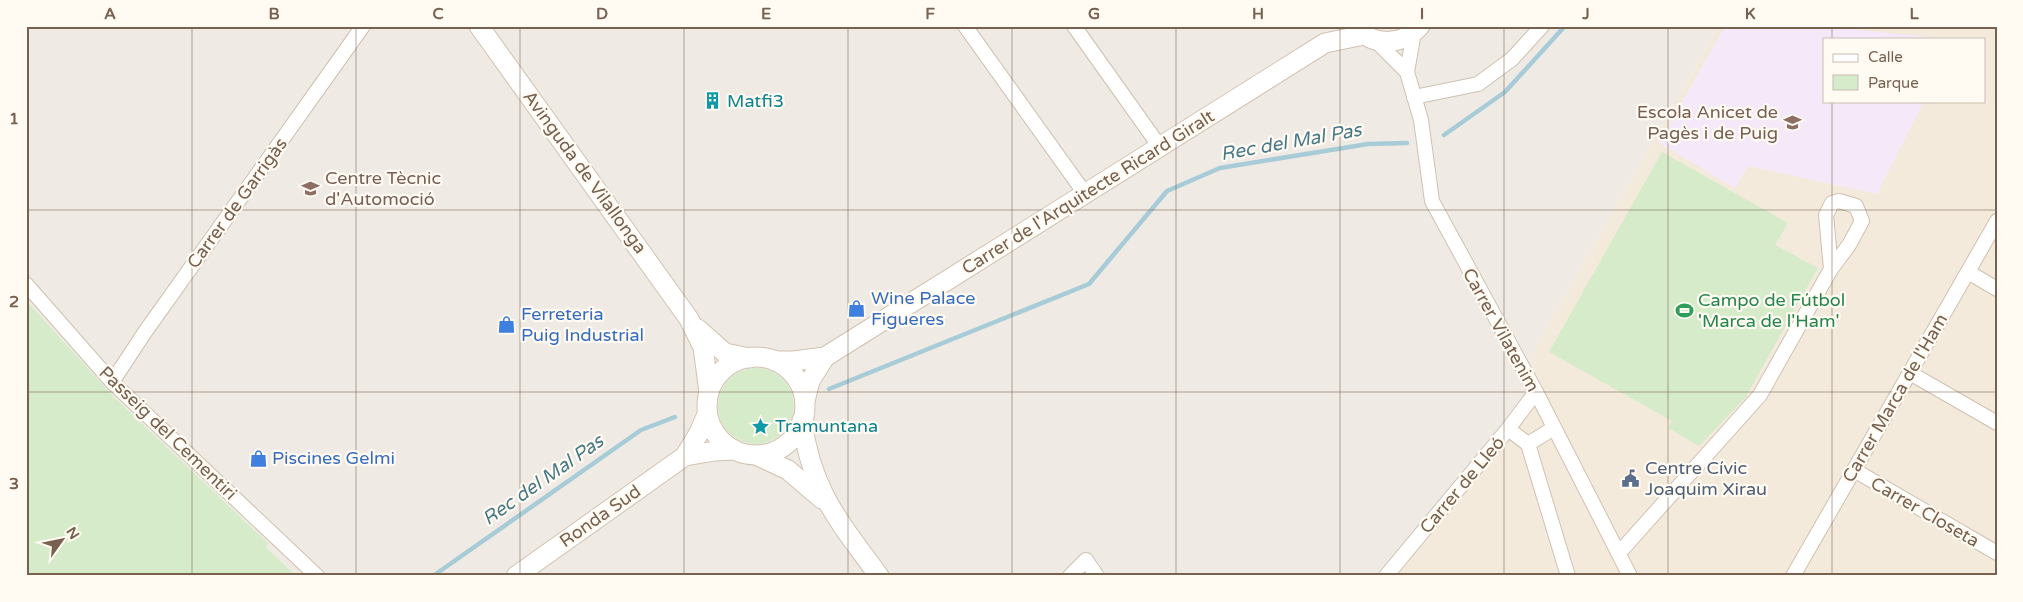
<svg xmlns="http://www.w3.org/2000/svg" width="2023" height="602" viewBox="0 0 2023 602" font-family="'Varela Round',sans-serif">
	<style>
		.residential { fill: #f4eadb; fill-rule: evenodd }
		.industrial { fill: #efeae4 }
		.education { fill: #f5e9f9 }
		.green { fill: #d5ebca }
		.lines { fill: none; stroke-linecap: round; stroke-linejoin: round }
		.stream { stroke: #a7ccd8; stroke-width: 4.5 }
		.street-casing { stroke: #cfc1b1; stroke-width: 16 }
		.secondary-casing { stroke: #d2c2af; stroke-width: 21 }
		.street { stroke: #fff; stroke-width: 14 }
		.secondary { stroke: #fff; stroke-width: 19 }
		.grid { fill: none; stroke: #78614f; stroke-width: 1; stroke-opacity: 0.55 }
		.labels { text-anchor: middle; dominant-baseline: central; stroke-width: 4.5; stroke-linejoin: round; paint-order: stroke }
		.culture-label { font-size: 18px; fill: #0d838f; stroke: #fffbf3; text-anchor: start }
		.education-label { font-size: 18px; fill: #785e54; stroke: #fffbf3; text-anchor: end }
		.street-label { font-size: 18px; fill: #78614f; stroke: #fffbf3 }
		.shop-label { font-size: 18px; fill: #366cbe; stroke: #fffbf3; text-anchor: start }
		.leisure-label { font-size: 18px; fill: #27864d; stroke: #fffbf3; text-anchor: start }
		.service-label { font-size: 18px; fill: #4e5e75; stroke: #fffbf3; text-anchor: start }
		.water-label { font-size: 19px; font-style: italic; fill: #487a8a; stroke: #fffbf3 }
		.neatline { fill: none; stroke: #78614f; stroke-width: 2 }
		.grid-label { font-size: 16px; text-anchor: middle; font-weight: bold; fill: #78614f }
	</style>
	<rect width="100%" height="100%" fill="#fcf8ed"/>
	<path class="residential" d="M1719,26H1997V576H1386L1536,392L1530,357ZM1824,39H1984V101H1824Z"/>
	<path class="industrial" d="M26,26H1719L1530,357L1536,392L1386,576H296L266,547L269,544L113,396L26,300Z"/>
	<path class="education" d="M1725,26H1862L1859,30L1949,39H1824V101H1924L1877,194L1748,166L1735,188L1659,143Z"/>
	<g class="green">
		<path d="M1662,152L1788,223L1775,245L1818,268L1745,398L1699,446L1668,428L1672,421L1549,352Z"/>
		<path d="M26,300L113,396L269,544L266,547L296,576H26Z"/>
		<circle cx="756" cy="406" r="38"/>
	</g>
	<g class="lines">
		<g class="stream">
			<path d="M1444,135L1505,92L1565,26"/>
			<path d="M829,389L1089,284L1167,191L1220,168L1368,144L1407,143"/>
			<path d="M433,576L641,430L675,417"/>
		</g>
		<defs>
			<g id="street">
				<path d="M965,26L1086,195"/>
				<path d="M1074,26L1160,147"/>
				<path d="M1375,40L1407,72L1421,120L1432,201L1536,392L1630,576"/>
				<path d="M1407,72L1414,32"/>
				<path d="M1414,97L1478,84L1512,59L1542,26"/>
				<path d="M1968,272L1997,289"/>
				<path d="M26,284L112,382L317,576"/>
				<path d="M1910,373L1997,423"/>
				<path d="M112,382L145,332L363,26"/>
				<path d="M1508,429L1528,444"/>
				<path d="M1528,444L1568,576"/>
				<path d="M1528,444L1554,428"/>
				<path d="M1854,470L1997,553"/>
				<path d="M1619,553L1760,395L1831,269L1849,245L1862,221L1856,206L1839,201L1832,203L1826,215L1831,269"/>
				<path d="M1070,576L1086,560L1097,576"/>
				<path d="M1386,576L1508,429L1536,392"/>
				<path d="M1793,576L1997,221"/>
			</g>
			<g id="secondary">
				<path d="M479,26L689,319L703,347L709,392"/>
				<path d="M1355,27C1374,47 1402,46 1420,26"/>
				<path d="M698,329L725,353L749,358"/>
				<circle cx="756" cy="406" r="49"/>
				<path d="M775,361H793L825,357L1325,43L1364,35"/>
				<path d="M805,401L810,381L825,357"/>
				<path d="M802,420C811,491 839,521 879,576"/>
				<path d="M685,456L715,451L734,450"/>
				<path d="M758,456L788,470L822,499"/>
				<path d="M516,576L685,456L699,433L707,414"/>
			</g>
		</defs>
		<use href="#street" class="street-casing"/>
		<use href="#secondary" class="secondary-casing"/>
		<use href="#street" class="street"/>
		<use href="#secondary" class="secondary"/>
	</g>
	<path class="grid" d="M192,26V576M356,26V576M520,26V576M684,26V576M848,26V576M1012,26V576M1176,26V576M1340,26V576M1504,26V576M1668,26V576M1832,26V39M1832,101V576M26,210H1997M26,392H1997"/>
	<defs>
		<symbol id="building-bare" viewBox="-9 -9 18 18"><path d="M-4-6H4V6H1V3H-1V6H-4ZM-2.5-4.3h1.7v1.8h-1.7ZM.8-4.3h1.7v1.8H.8ZM-2.5-1h1.7V.8h-1.7ZM.8-1h1.7V.8H.8Z" fill="#0f9aa8" stroke="#fffbf3" stroke-width="2.5" paint-order="stroke"/></symbol>
		<symbol id="school-bare" viewBox="-9 -9 18 18"><path d="M0-5L7-2L0 1L-7-2ZM-4 1L0 2.5L4 1V4Q0 6-4 4Z" fill="#8d6e63" stroke="#fffbf3" stroke-width="2.5" paint-order="stroke"/></symbol>
		<symbol id="shop-bare" viewBox="-9 -9 18 18"><path d="M-5-2.5h2.3a2.7 3.5 0 0 1 5.4 0H5L5.5 6h-11ZM-1.5-2.5h3a1.5 2.3 0 0 0-3 0Z" fill="#3f7fe0" stroke="#fffbf3" stroke-width="2.5" paint-order="stroke"/></symbol>
		<symbol id="stadium-bare" viewBox="-9 -9 18 18"><path d="M0-5a6.5 5 0 1 0 0 10a6.5 5 0 1 0 0-10ZM-3.5-1.8h7v3.6h-7Z" fill="#2e9e5b" stroke="#fffbf3" stroke-width="2.5" paint-order="stroke"/></symbol>
		<symbol id="sight-bare" viewBox="-9 -9 18 18"><path d="M0-6L1.8-2.2L6-1.7L2.9 1.2L3.7 5.4L0 3.3L-3.7 5.4L-2.9 1.2L-6-1.7L-1.8-2.2Z" fill="#0f9aa8" stroke="#fffbf3" stroke-width="2.5" paint-order="stroke"/></symbol>
		<symbol id="civic-bare" viewBox="-9 -9 18 18"><path d="M-.6-6.5H3V-4.5H.6V-3L4-1V1h2V6H-6V1h2V-1L-.6-3ZM-1.2 2.5V6h2.4V2.5Z" fill="#5c6f8a" stroke="#fffbf3" stroke-width="2.5" paint-order="stroke"/></symbol>
	</defs>
	<g fill-rule="evenodd">
		<use href="#building-bare" x="700" y="88" width="25" height="25"/>
		<use href="#school-bare" x="1780" y="110" width="25" height="25"/>
		<use href="#school-bare" x="298" y="176" width="25" height="25"/>
		<use href="#shop-bare" x="844" y="296" width="25" height="25"/>
		<use href="#stadium-bare" x="1672" y="298" width="25" height="25"/>
		<use href="#shop-bare" x="494" y="312" width="25" height="25"/>
		<use href="#sight-bare" x="748" y="414" width="25" height="25"/>
		<use href="#shop-bare" x="246" y="446" width="25" height="25"/>
		<use href="#civic-bare" x="1618" y="466" width="25" height="25"/>
	</g>
	<g class="labels">
		<g class="culture-label">
			<text x="727" y="101">Matfi3</text>
			<text x="775" y="426">Tramuntana</text>
		</g>
		<g class="education-label">
			<text x="1778" y="112">Escola Anicet de<tspan x="1778" dy="21">Pagès i de Puig</tspan></text>
			<text x="325" y="178" text-anchor="start">Centre Tècnic<tspan x="325" dy="21">d'Automoció</tspan></text>
		</g>
		<g class="street-label">
			<text transform="translate(585 172) rotate(54)">Avinguda de Vilallonga</text>
			<text transform="translate(1088 192) rotate(-32)">Carrer de l'Arquitecte Ricard Giralt</text>
			<text transform="translate(237 203) rotate(-54)">Carrer de Garrigàs</text>
			<text transform="translate(1501 330) rotate(61)">Carrer Vilatenim</text>
			<text transform="translate(1895 398) rotate(-60)">Carrer Marca de l'Ham</text>
			<text transform="translate(168 433) rotate(44)">Passeig del Cementiri</text>
			<text transform="translate(1462 485) rotate(-50)">Carrer de Lleó</text>
			<text transform="translate(1925 512) rotate(30)">Carrer Closeta</text>
			<text transform="translate(600 516) rotate(-35)">Ronda Sud</text>
		</g>
		<g class="shop-label">
			<text x="871" y="298">Wine Palace<tspan x="871" dy="21">Figueres</tspan></text>
			<text x="521" y="314">Ferreteria<tspan x="521" dy="21">Puig Industrial</tspan></text>
			<text x="272" y="458">Piscines Gelmi</text>
		</g>
		<g class="leisure-label">
			<text x="1698" y="300">Campo de Fútbol<tspan x="1698" dy="21">'Marca de l'Ham'</tspan></text>
		</g>
		<g class="service-label">
			<text x="1645" y="468">Centre Cívic<tspan x="1645" dy="21">Joaquim Xirau</tspan></text>
		</g>
		<g class="water-label">
			<text transform="translate(1291 142) rotate(-10)">Rec del Mal Pas</text>
			<text transform="translate(543 480) rotate(-35)">Rec del Mal Pas</text>
		</g>
	</g>
	<rect width="2023" height="602" fill="none" stroke="#fffbf3" stroke-width="55"/>
	<rect x="1823" y="38" width="162" height="65" fill="#fffbf3" stroke="#c9bdb1"/>
	<rect x="1833" y="54" width="25" height="8" fill="#ffffff" stroke="#c9bdb1"/>
	<text x="1868" y="62" font-size="15" fill="#78614f">Calle</text>
	<rect x="1833" y="75" width="25" height="15" fill="#d5ebca" stroke="#c9bdb1"/>
	<text x="1868" y="88" font-size="15" fill="#78614f">Parque</text>
	<g transform="translate(62 540) rotate(57)" stroke="#fffbf3" stroke-width="4" paint-order="stroke">
	<path d="M0-4L9 19L0 12L-9 19Z" fill="#78614f"/>
	<text y="-8" font-size="14" font-weight="bold" text-anchor="middle" fill="#78614f">N</text>
	</g>
	<rect x="28" y="28" width="1968" height="546" class="neatline"/>
	<g class="grid-label">
		<text x="110" y="19">A</text>
		<text x="274" y="19">B</text>
		<text x="438" y="19">C</text>
		<text x="602" y="19">D</text>
		<text x="766" y="19">E</text>
		<text x="930" y="19">F</text>
		<text x="1094" y="19">G</text>
		<text x="1258" y="19">H</text>
		<text x="1422" y="19">I</text>
		<text x="1586" y="19">J</text>
		<text x="1750" y="19">K</text>
		<text x="1914" y="19">L</text>
		<text x="14" y="124">1</text>
		<text x="14" y="307">2</text>
		<text x="14" y="489">3</text>
	</g>
</svg>
